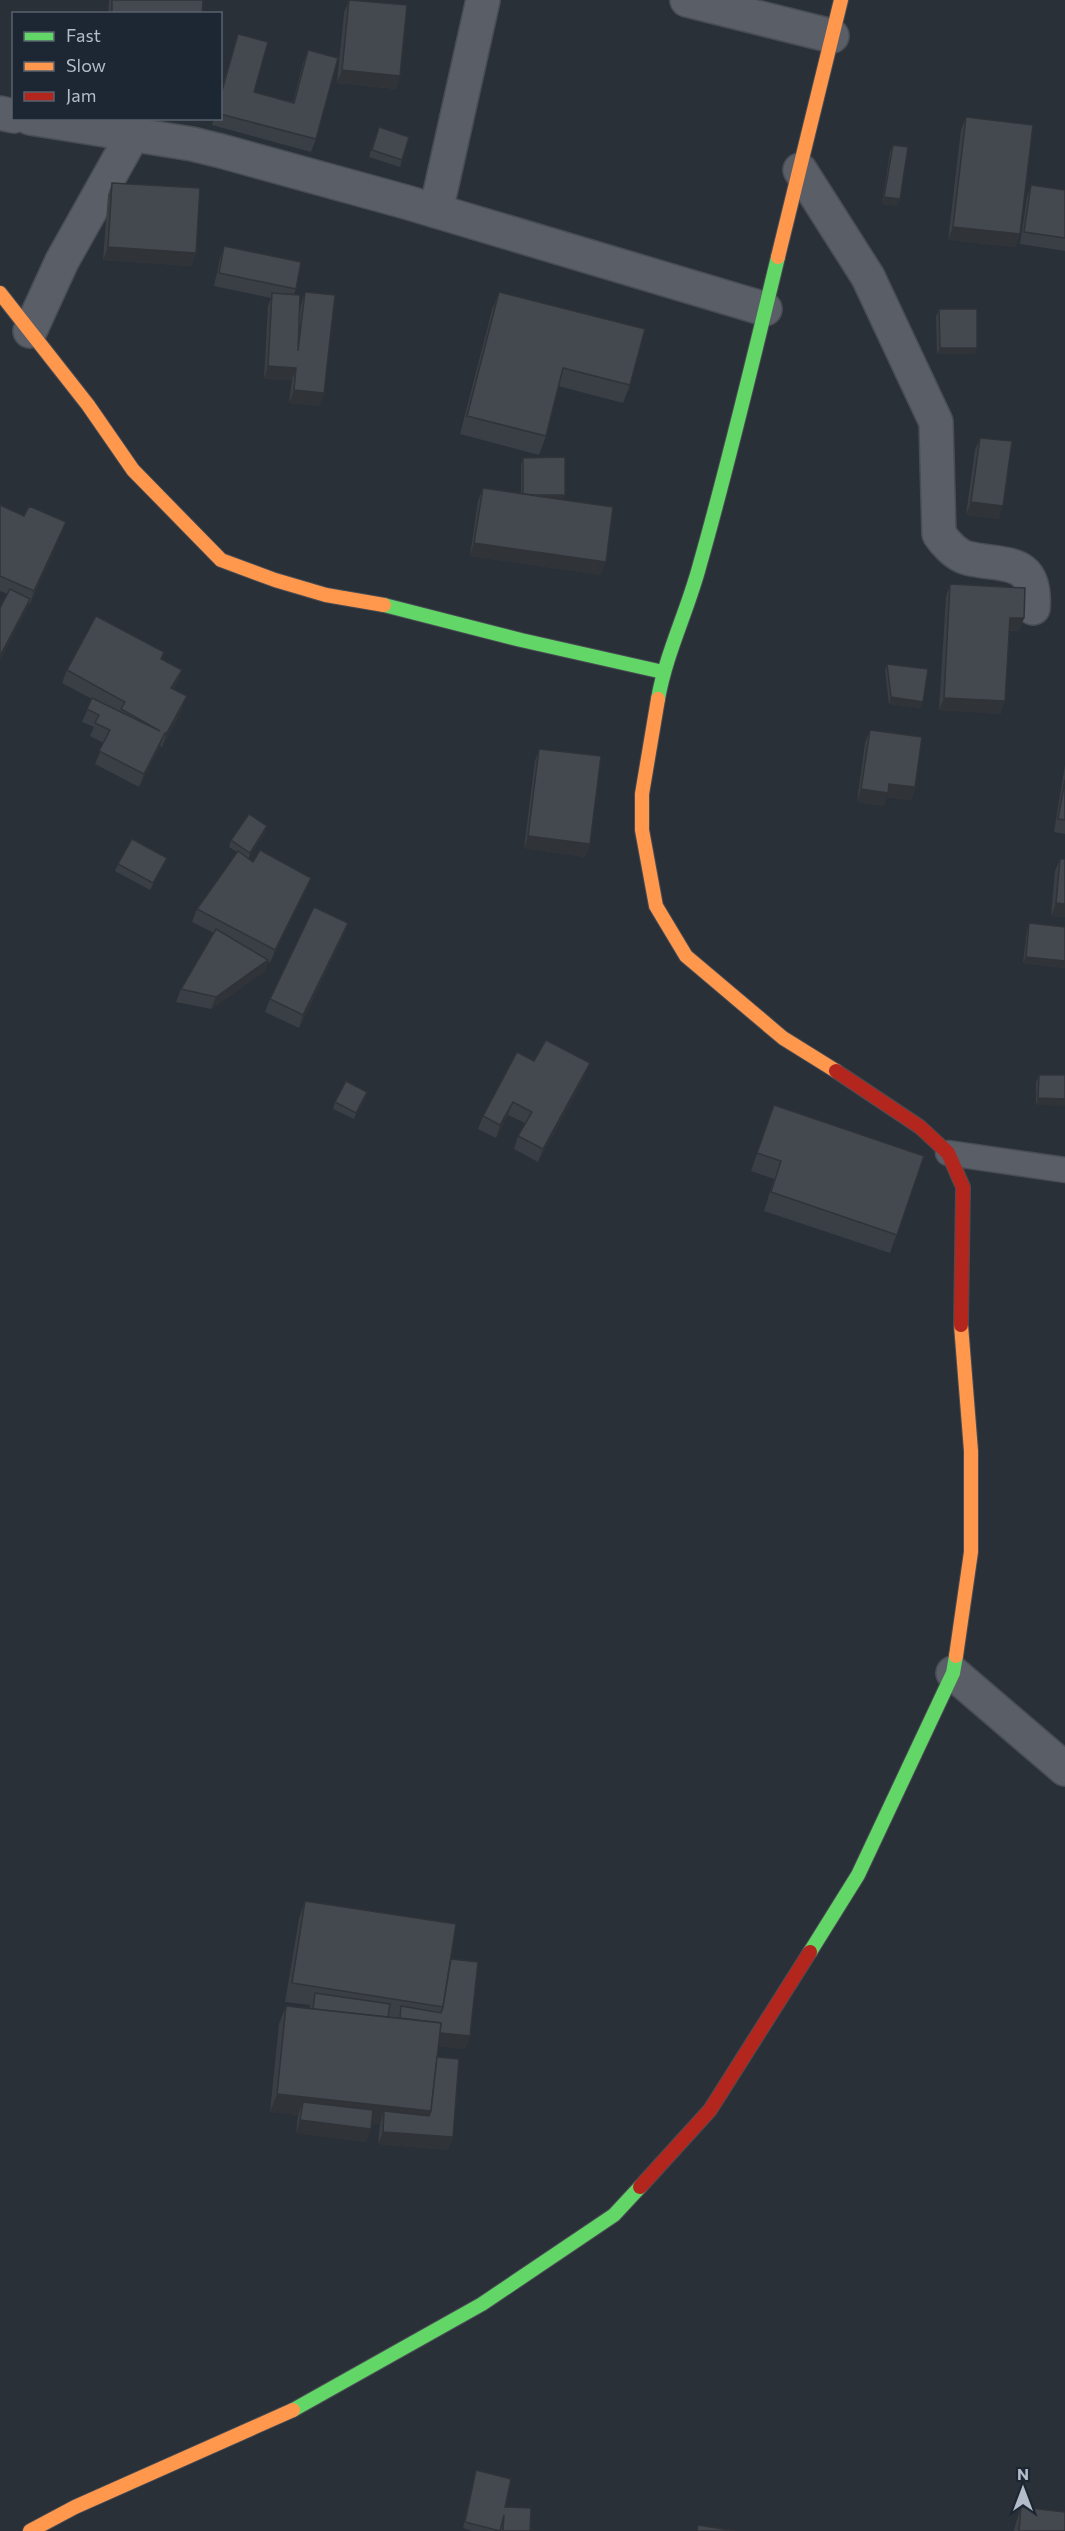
<svg xmlns="http://www.w3.org/2000/svg" width="1065" height="2531" viewBox="0 0 1065 2531" font-family="Commissioner,sans-serif">
	<style>
		.lines { fill: none; stroke-linecap: round; stroke-linejoin: round }
		.lane-casing { stroke: #484c53; stroke-width: 27 }
		.street-casing { stroke: #484c53; stroke-width: 36 }
		.fast-casing { stroke: #484c53; stroke-width: 16 }
		.slow-casing { stroke: #484c53; stroke-width: 16 }
		.jam-casing { stroke: #484c53; stroke-width: 16 }
		.lane { stroke: #5a5e66; stroke-width: 24 }
		.street { stroke: #5a5e66; stroke-width: 33 }
		.fast { stroke: #63d668; stroke-width: 14 }
		.slow { stroke: #ff974d; stroke-width: 14 }
		.jam { stroke: #b3261e; stroke-width: 14 }
		.wall { fill: #3a3f45 }
		.shaded-wall { fill: #303338 }
		.building { fill: #444950; stroke: #303338; stroke-width: 1.5 }
	</style>
	<rect width="100%" height="100%" fill="#2a3038"/>
	<g class="lines">
		<defs>
			<path id="lane" d="M948,1153L1065,1170"/>
			<g id="street">
				<path d="M687,0L832,36"/>
				<path d="M0,113L14,116"/>
				<path d="M30,118L192,144L221,151L406,202L765,309"/>
				<path d="M800,170L868,277L936,422L939,534C945,543 956,555 967,558C1003,567 1037,556 1033,608"/>
				<path d="M436,211L483,0"/>
				<path d="M30,331L62,261L132,136"/>
				<path d="M953,1673L1065,1769"/>
			</g>
			<g id="fast">
				<path d="M384,605L521,640L663,672"/>
				<path d="M658,699C666,653 688,610 700,564C729,462 753,360 778,257"/>
				<path d="M810,1952L858,1875L953,1673L956,1656"/>
				<path d="M293,2410L482,2304L614,2215L640,2187"/>
			</g>
			<g id="slow">
				<path d="M778,257L841,0"/>
				<path d="M0,293L88,405L133,470L221,560L275,580L326,595L384,605"/>
				<path d="M658,699L642,794V830L656,906L686,956L783,1038L836,1071"/>
				<path d="M956,1656L971,1552V1451L961,1325"/>
				<path d="M30,2531L75,2507L293,2410"/>
			</g>
			<g id="jam">
				<path d="M836,1071L920,1127L948,1153L963,1187L961,1325"/>
				<path d="M640,2187L710,2110L810,1952"/>
			</g>
		</defs>
		<use href="#lane" class="lane-casing"/>
		<use href="#street" class="street-casing"/>
		<use href="#fast" class="fast-casing"/>
		<use href="#slow" class="slow-casing"/>
		<use href="#jam" class="jam-casing"/>
		<use href="#lane" class="lane"/>
		<use href="#street" class="street"/>
		<use href="#fast" class="fast"/>
		<use href="#slow" class="slow"/>
		<use href="#jam" class="jam"/>
	</g>
	<g class="wall">
		<path d="M109,0H203L202,14H108Z"/>
		<path d="M349,0L400,76L396,89L337,83L344,13Z"/>
		<path d="M238,34L254,92L293,102L303,63L308,50L316,139L311,152L212,125L214,118H220V94L234,47Z"/>
		<path d="M966,117L1020,234L1015,247L948,240L961,130Z"/>
		<path d="M376,134L402,160L400,167L369,157Z"/>
		<path d="M893,145L900,199L897,206L882,204L890,152Z"/>
		<path d="M112,183L192,266L103,260L108,195Z"/>
		<path d="M1031,185L1065,190V251L1020,244L1027,197Z"/>
		<path d="M224,246L296,289L294,294L300,312L301,305L305,292L320,406L289,403L292,380L264,379L268,306L271,298L214,286L220,259Z"/>
		<path d="M499,292L630,385L623,403L558,386L546,436L539,455L460,434L492,310Z"/>
		<path d="M939,309L977,348L974,354H937L936,316Z"/>
		<path d="M980,438L999,519L966,515L975,450Z"/>
		<path d="M523,458L563,500L601,575L470,556L478,501L483,488L521,494V464Z"/>
		<path d="M0,505L24,516L66,522L61,535L30,604L29,603L25,612L0,660V608L8,594L0,591Z"/>
		<path d="M950,584L1024,618L1019,631H1009L1001,714L939,710L946,597Z"/>
		<path d="M164,652L161,659L182,670L177,683L173,689L182,709L162,747L160,746L139,787L95,764L104,743L90,736L94,727L82,722L92,699L62,683L67,670Z"/>
		<path d="M887,664L921,708L889,704L885,670Z"/>
		<path d="M870,730L915,787L911,800L887,797L883,806L857,802L865,743Z"/>
		<path d="M539,749L590,844L585,857L524,848L535,761Z"/>
		<path d="M1065,765V834L1054,832Z"/>
		<path d="M267,826L265,833L248,859L253,862L311,878L306,890L270,963L268,961L264,972L211,1009L176,1002L181,989L214,933L192,922L197,909L237,852L229,847L231,840Z"/>
		<path d="M1060,859L1065,917L1051,916L1055,871Z"/>
		<path d="M118,864H164L150,890L115,871Z"/>
		<path d="M348,923L343,936L299,1028L265,1012L270,999Z"/>
		<path d="M1029,923L1065,927V968L1023,963L1027,930Z"/>
		<path d="M534,1061L585,1076L538,1162L514,1149L518,1136L525,1123L508,1115L496,1138L478,1129L483,1116Z"/>
		<path d="M1039,1075H1065L1036,1105V1082Z"/>
		<path d="M365,1098L354,1119L333,1109L335,1102Z"/>
		<path d="M774,1105L924,1156L890,1253L764,1211L774,1179L751,1171Z"/>
		<path d="M305,1901L451,1959L470,2036L465,2049L438,2046L437,2057L453,2137L448,2150L378,2144L380,2124L372,2123L366,2142L296,2133L298,2115L270,2112L279,2024L286,2006L310,2008V2005L285,2002L299,1919Z"/>
		<path d="M476,2470L505,2507L530,2531H501V2525L500,2531H472L463,2528L474,2477Z"/>
		<path d="M1021,2507L1065,2531H1014L1015,2526Z"/>
	</g>
	<g class="shaded-wall">
		<path d="M342,70L400,76L396,89L337,83Z"/>
		<path d="M884,197L900,199L897,206L882,204Z"/>
		<path d="M953,227L1020,234L1015,247L948,240Z"/>
		<path d="M108,247L196,253L192,266L103,260Z"/>
		<path d="M940,348H977L974,354H937Z"/>
		<path d="M268,366L296,368L292,380L264,379Z"/>
		<path d="M294,390L324,393L320,406L289,403Z"/>
		<path d="M565,495L563,502L523,496Z"/>
		<path d="M971,502L1003,506L999,519L966,515Z"/>
		<path d="M66,522L61,535L30,604L34,591Z"/>
		<path d="M474,543L606,562L601,575L470,556Z"/>
		<path d="M30,599L25,612L0,660V656Z"/>
		<path d="M1010,618H1024L1019,631L1005,630Z"/>
		<path d="M182,670L177,683L166,701L171,688Z"/>
		<path d="M187,696L182,709L162,747L166,734Z"/>
		<path d="M891,697L923,702L921,708L889,704Z"/>
		<path d="M944,698L1005,701L1001,714L939,710Z"/>
		<path d="M165,733L160,746L139,787L144,774Z"/>
		<path d="M889,784L915,787L911,800L887,797L883,806L857,802L861,789Z"/>
		<path d="M267,826L265,833L248,860L250,853Z"/>
		<path d="M528,836L590,844L585,857L524,848Z"/>
		<path d="M311,878L306,890L270,963L275,950Z"/>
		<path d="M1056,903L1065,904V917L1051,916Z"/>
		<path d="M348,923L343,936L299,1028L303,1015Z"/>
		<path d="M1026,957L1065,961V968L1023,963Z"/>
		<path d="M268,960L264,972L211,1009L216,997Z"/>
		<path d="M590,1063L585,1076L538,1162L543,1149Z"/>
		<path d="M367,1092L365,1098L354,1119L356,1113Z"/>
		<path d="M1038,1098L1065,1099V1106L1036,1105Z"/>
		<path d="M513,1102L508,1115L496,1138L500,1125Z"/>
		<path d="M438,2033L470,2036L465,2049L434,2046Z"/>
		<path d="M277,2094L431,2111L424,2129L384,2111L380,2124L301,2116L303,2102L298,2115L270,2112Z"/>
		<path d="M300,2120L371,2129L366,2142L296,2133Z"/>
		<path d="M383,2132L453,2137L448,2150L378,2144Z"/>
	</g>
	<g class="building">
		<path d="M112,0H203L202,14H112Z"/>
		<path d="M349,0L407,5L400,76L342,70Z"/>
		<path d="M238,34L268,42L254,92L294,103L308,50L338,58L316,139L220,114V98Z"/>
		<path d="M966,117L1033,125L1020,234L953,227Z"/>
		<path d="M379,127L409,137L402,160L372,150Z"/>
		<path d="M893,145L908,147L900,199L884,197Z"/>
		<path d="M112,183L200,188L196,253L108,247Z"/>
		<path d="M1031,185L1065,190V238L1024,232Z"/>
		<path d="M224,246L301,262L296,289L219,273Z"/>
		<path d="M305,292L335,295L324,393L294,390L296,368L268,366L272,293L300,295L298,351Z"/>
		<path d="M499,292L645,329L630,385L563,368L546,436L467,416Z"/>
		<path d="M939,309H977V348H940Z"/>
		<path d="M980,438L1012,441L1003,506L971,502Z"/>
		<path d="M565,457V495H534L523,494V458Z"/>
		<path d="M483,488L613,507L606,562L474,543Z"/>
		<path d="M0,505L24,516L29,506L66,522L34,591L0,576Z"/>
		<path d="M950,584L1025,588L1024,618H1010L1005,701L944,698Z"/>
		<path d="M10,589L30,599L0,656V608Z"/>
		<path d="M96,616L164,652L161,659L182,670L171,688L187,696L166,734L165,733L144,774L99,751L110,730L95,723L99,715L87,709L92,698L160,731L121,709L125,702L67,670Z"/>
		<path d="M887,664L928,669L923,702L891,697Z"/>
		<path d="M870,730L922,737L915,787L889,784L888,793L861,789Z"/>
		<path d="M539,749L601,756L590,844L528,836Z"/>
		<path d="M1065,780V820L1058,819Z"/>
		<path d="M249,814L267,826L250,853L231,840Z"/>
		<path d="M132,839L167,858L153,883L118,864Z"/>
		<path d="M260,850L311,878L275,950L197,909L238,851L253,862Z"/>
		<path d="M1060,859H1065V904L1056,903Z"/>
		<path d="M314,907L348,923L303,1015L270,999Z"/>
		<path d="M1029,923L1065,927V961L1026,957Z"/>
		<path d="M216,929L268,960L216,997L181,989Z"/>
		<path d="M546,1040L590,1063L543,1149L518,1136L532,1112L513,1102L500,1125L483,1116L517,1052L534,1061Z"/>
		<path d="M1039,1075H1065V1099L1038,1098Z"/>
		<path d="M346,1081L367,1092L356,1113L335,1102Z"/>
		<path d="M774,1105L924,1156L897,1235L771,1192L781,1161L757,1153Z"/>
		<path d="M305,1901L456,1924L443,2007L292,1983Z"/>
		<path d="M451,1959L478,1962L470,2036L440,2033L441,2023L400,2018L401,2006L441,2013L443,2007Z"/>
		<path d="M315,1993L390,2004L388,2017L313,2009Z"/>
		<path d="M286,2006L441,2023L431,2111L277,2094Z"/>
		<path d="M437,2057L459,2059L453,2137L383,2132L384,2111L429,2116L431,2111Z"/>
		<path d="M303,2102L373,2110L371,2129L300,2120Z"/>
		<path d="M476,2470L511,2479L505,2507L531,2508L530,2531H503L504,2515L500,2531L465,2522Z"/>
		<path d="M1021,2507L1065,2512V2531H1019Z"/>
		<path d="M698,2525L735,2531H697Z"/>
	</g>
	<rect x="12" y="12" width="210" height="108" fill="#1d2633" stroke="#59626f" stroke-width="1.5"/>
	<rect x="24" y="32" width="30" height="9" fill="#63d668" stroke="#59626f" stroke-width="1.5"/>
	<text x="66" y="42" font-size="18" fill="#b4bcc9">Fast</text>
	<rect x="24" y="62" width="30" height="9" fill="#ff974d" stroke="#59626f" stroke-width="1.5"/>
	<text x="66" y="72" font-size="18" fill="#b4bcc9">Slow</text>
	<rect x="24" y="92" width="30" height="9" fill="#b3261e" stroke="#59626f" stroke-width="1.5"/>
	<text x="66" y="102" font-size="18" fill="#b4bcc9">Jam</text>
	<g transform="translate(1023 2489)" stroke="#1d2633" stroke-width="4.5" paint-order="stroke">
	<path d="M0-4.5L10 22L0 15L-10 22Z" fill="#b4bcc9"/>
	<text y="-9" font-size="16" font-weight="bold" text-anchor="middle" fill="#b4bcc9">N</text>
	</g>
</svg>
